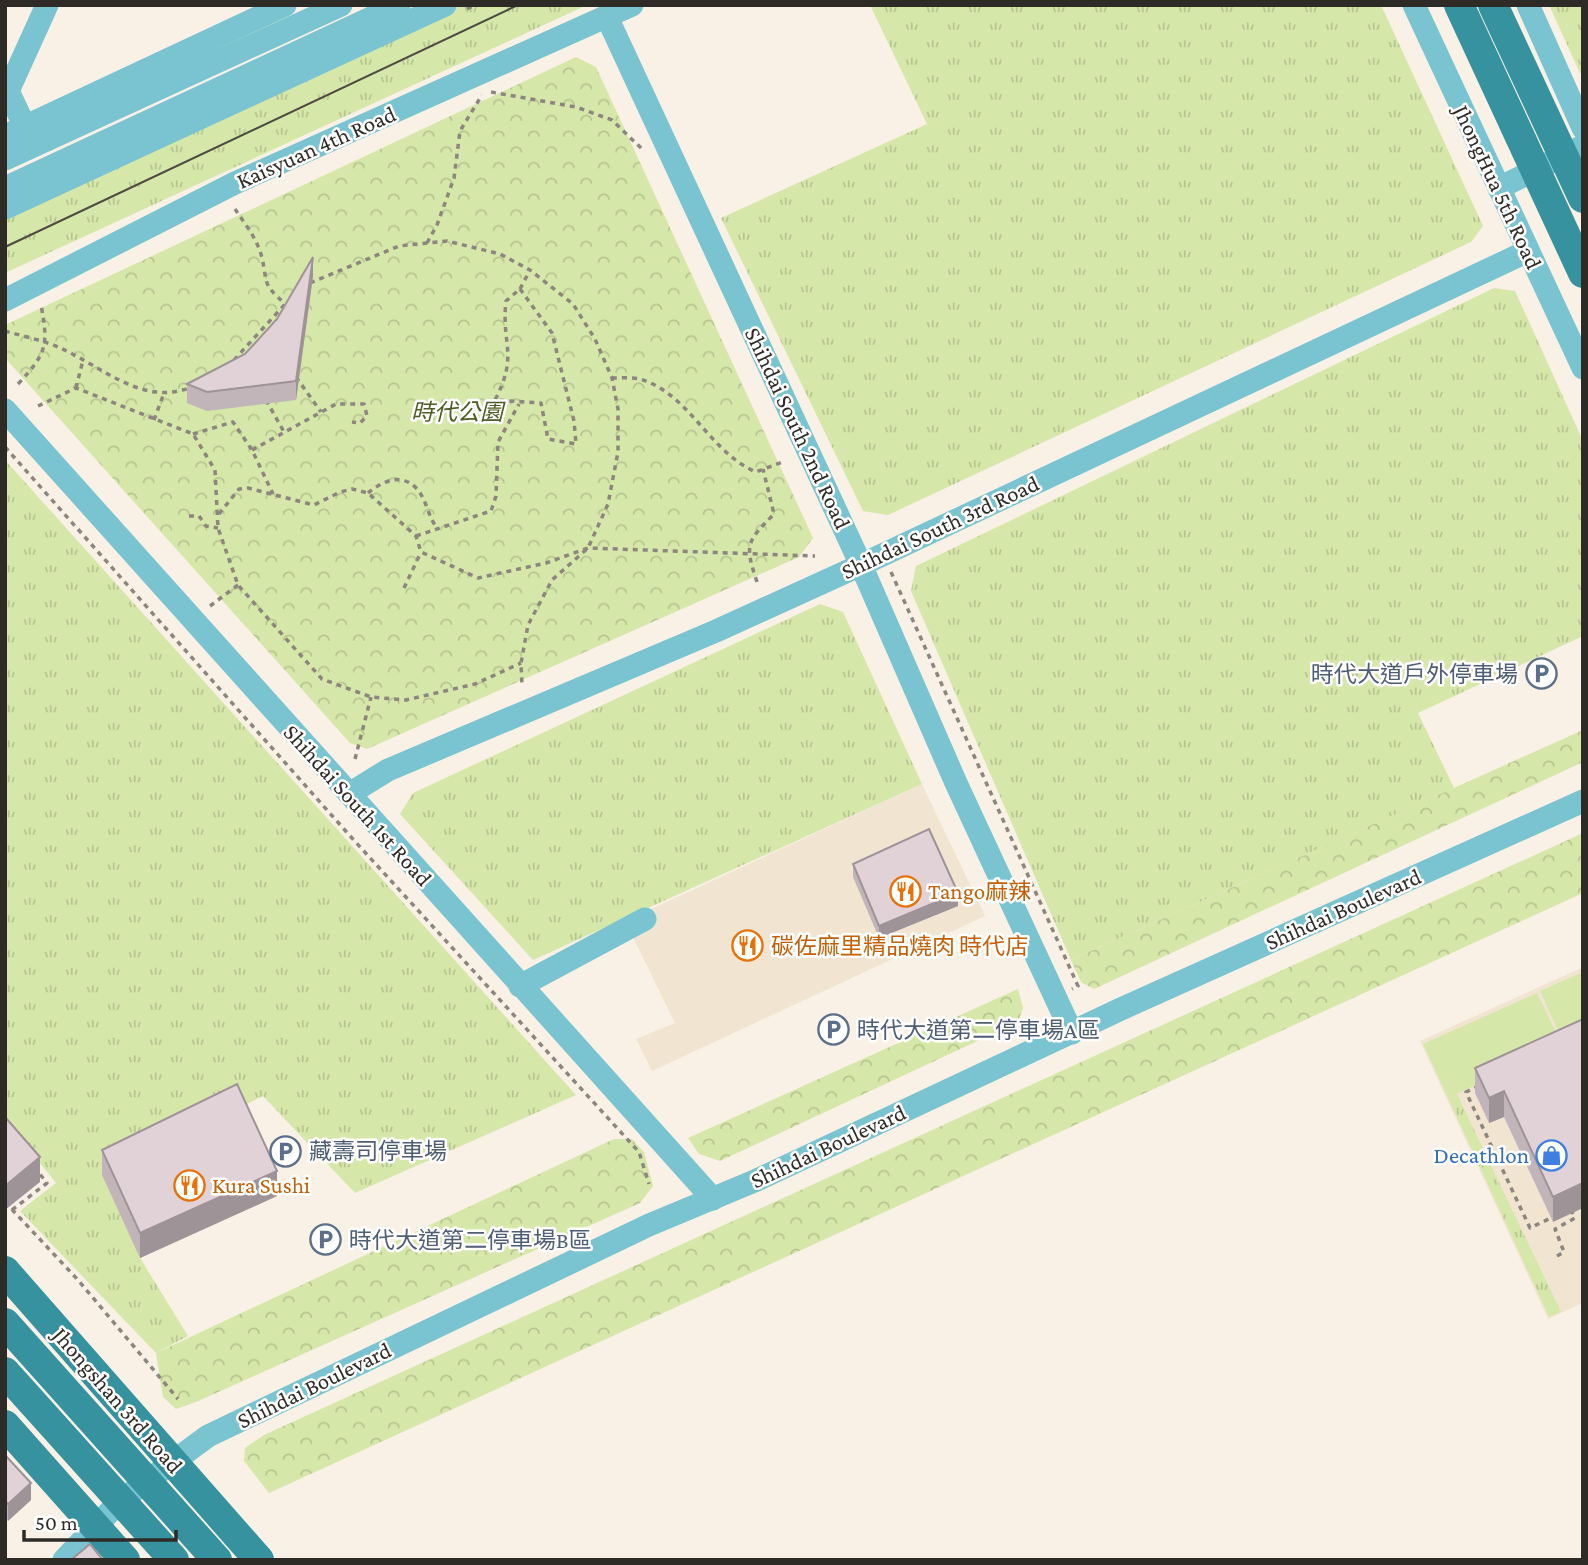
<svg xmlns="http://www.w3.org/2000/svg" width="1588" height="1565" viewBox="0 0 1588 1565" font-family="'Crimson Pro','Noto Sans TC',serif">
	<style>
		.built { fill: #f1e5d2 }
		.grass { fill: url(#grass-tufts) }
		.park { fill: url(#park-crowns) }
		.pitch { fill: #d5e7a9 }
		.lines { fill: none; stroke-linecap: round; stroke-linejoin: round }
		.path { stroke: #8c867f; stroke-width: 3.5; stroke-dasharray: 5 5; stroke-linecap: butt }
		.minor { stroke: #79c4d0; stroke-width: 23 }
		.major { stroke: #36929f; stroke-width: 30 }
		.tram { stroke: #4d4a44; stroke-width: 2 }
		.wall { fill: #c2b5ba }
		.shaded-wall { fill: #9e9397 }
		.building { fill: #e1d2d8; stroke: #9e9397; stroke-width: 2 }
		.labels { text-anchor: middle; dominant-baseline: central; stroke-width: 5; stroke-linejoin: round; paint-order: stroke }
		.street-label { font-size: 23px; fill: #2e2b27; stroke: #fff }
		.park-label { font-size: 23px; font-style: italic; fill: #4f5d22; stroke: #fff }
		.service-label { font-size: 23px; fill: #4e5e75; stroke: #fff; text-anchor: start }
		.food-label { font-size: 23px; fill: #c56008; stroke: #fff; text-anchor: start }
		.shop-label { font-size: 23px; fill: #366cbe; stroke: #fff; text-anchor: end }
	</style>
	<defs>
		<pattern id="grass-tufts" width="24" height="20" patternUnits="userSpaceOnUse" patternTransform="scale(1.75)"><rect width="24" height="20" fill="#d5e7a9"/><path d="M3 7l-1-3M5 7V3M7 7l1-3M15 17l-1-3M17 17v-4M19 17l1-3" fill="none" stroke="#b7c691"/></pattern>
		<pattern id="park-crowns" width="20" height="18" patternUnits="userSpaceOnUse" patternTransform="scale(1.75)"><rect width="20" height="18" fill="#d5e7a9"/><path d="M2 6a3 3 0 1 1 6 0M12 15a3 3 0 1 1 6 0" fill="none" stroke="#b7c691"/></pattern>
	</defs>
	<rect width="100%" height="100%" fill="#f9f1e5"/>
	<g class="built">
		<path d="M922,784L985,916L652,1071L636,1039L675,1023L625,921Z"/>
		<path d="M1583,967V1303L1548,1319L1420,1041Z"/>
	</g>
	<g class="grass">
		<path d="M458,5H587L5,273V215Z"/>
		<path d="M870,5H1381L1483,226L1471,242L888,515L863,511L721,218L927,124Z"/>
		<path d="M1549,5H1583V75L1580,73Z"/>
		<path d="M1494,288L1515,291L1583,441V636L1418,713L1454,788L1071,960L911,591L916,566Z"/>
		<path d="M5,460L576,1095L355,1193L263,1096L237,1109L140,1258L188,1336L156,1353L20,1211L56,1183L5,1120Z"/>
		<path d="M820,604L843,612L922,784L533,960L400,814L413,793Z"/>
		<path d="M1457,1094L1561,1312L1549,1317L1448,1098Z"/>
	</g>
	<g class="park">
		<path d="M576,57L596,67L813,538L799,557L367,749L350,743L5,358V325Z"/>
		<path d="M1583,730V762L1094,989L1081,982L1071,960Z"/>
		<path d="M1583,833V893L269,1493L244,1461L245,1448L264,1435Z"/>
		<path d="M1018,989L1023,1008L1018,1022L720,1161L699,1154L688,1138Z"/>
		<path d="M614,1139H632L644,1152L653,1186L640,1203L196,1402L176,1409L163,1397L156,1353Z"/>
	</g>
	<g class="pitch">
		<path d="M1583,972V1043L1567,1050L1540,991Z"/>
		<path d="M1537,993L1562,1045L1448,1098L1423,1044Z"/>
	</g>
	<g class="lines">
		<g class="path">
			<path d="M467,9L475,5"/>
			<path d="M491,92L576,107L612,120L642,149"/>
			<path d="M235,209C245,224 258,240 262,258C268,285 262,283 285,304"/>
			<path d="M427,243L437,225L454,178L460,131L482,95"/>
			<path d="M310,283L399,246L447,241L500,254L530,270L573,304L595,339L612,378L618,409V452L608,504L588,548L552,580L528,625L521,663L522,686"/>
			<path d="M520,289L552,333L574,421L576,444L548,439L541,403L495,400C519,354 501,345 506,301Z"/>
			<path d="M520,289L530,270"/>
			<path d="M5,331C22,336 42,340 58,347C100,365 141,406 189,388"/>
			<path d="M234,360L288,301"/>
			<path d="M296,377L321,412"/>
			<path d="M612,378C621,378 632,377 640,379C690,394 709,452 756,472L785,461"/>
			<path d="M18,384C46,354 49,346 41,305"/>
			<path d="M76,388L83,360"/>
			<path d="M266,400L284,432"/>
			<path d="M38,406L76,388L193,434L215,470L218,528L238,585L322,679L371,697L406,700L475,684L521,663"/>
			<path d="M154,420L164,393"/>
			<path d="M193,434L233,422L252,450L273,494"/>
			<path d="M5,447L351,837L639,1152L649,1184"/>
			<path d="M252,450L336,404H364L367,416L360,423L352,422"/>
			<path d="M368,493C382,481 402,472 417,489C427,500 428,518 438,529"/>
			<path d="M219,514L239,489L248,488L314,505L340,492L352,489L368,493L416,536L421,552L478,578L546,563L588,548L815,556"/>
			<path d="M189,516H199L206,526L218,528"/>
			<path d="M416,536L491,511L496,496L498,442L519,404"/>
			<path d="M891,572L1078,986L1072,989"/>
			<path d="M757,582C744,543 747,542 774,514L763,469"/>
			<path d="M404,588L421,552"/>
			<path d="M210,606L238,585"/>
			<path d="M355,759L371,697"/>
			<path d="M1479,1086L1466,1092L1530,1228L1555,1216"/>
			<path d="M5,1202L78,1280L178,1399"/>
			<path d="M12,1210L47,1183L39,1173"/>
			<path d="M1557,1256L1564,1252L1555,1229L1575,1218L1571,1210"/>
		</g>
		<g class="minor">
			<path d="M1414,5L1583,368"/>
			<path d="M1528,5L1583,128"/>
			<path d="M607,17L861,565L956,783L1072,1033"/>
			<path d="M25,127L8,91L47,5"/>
			<path d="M5,136L285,5"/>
			<path d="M5,159L341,5"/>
			<path d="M5,188L399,5"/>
			<path d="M1499,188L1583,146"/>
			<path d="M5,208L445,5"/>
			<path d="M5,300L235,183L632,5"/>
			<path d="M5,410L713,1199"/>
			<path d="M349,794L388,770L716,631L861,565L1528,251"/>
			<path d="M520,986L645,919"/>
			<path d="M64,1560L120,1501L208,1436L649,1225L757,1180L1121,1009L1583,801"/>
		</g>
		<g class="major">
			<path d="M1459,5L1583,273"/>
			<path d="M1493,5L1583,198"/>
			<path d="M5,1271L259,1560"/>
			<path d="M5,1323L217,1560"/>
			<path d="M5,1372L174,1560"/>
			<path d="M5,1425L125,1560"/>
		</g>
		<path class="tram" d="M5,247L518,5"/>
	</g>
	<g class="wall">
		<path d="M313,276L296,400L207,411L187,403V384L245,354L277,319Z"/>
		<path d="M853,864L958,906L879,938L853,877Z"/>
		<path d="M1583,1019L1553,1222L1504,1117L1489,1123L1475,1093V1068Z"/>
		<path d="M102,1150L277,1196L140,1258L102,1175Z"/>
		<path d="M5,1455L31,1500L8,1521L5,1518Z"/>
	</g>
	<g class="shaded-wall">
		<path d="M313,257V276L296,400V381Z"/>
		<path d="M958,893V906L879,938V926Z"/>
		<path d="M1504,1091V1117L1489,1123V1098Z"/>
		<path d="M40,1157V1182L5,1210V1186Z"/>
		<path d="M277,1171V1196L140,1258V1233Z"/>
		<path d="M1583,1183V1208L1553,1222V1197Z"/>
		<path d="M31,1483V1500L8,1521V1504Z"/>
	</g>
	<g class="building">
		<path d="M313,257L296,381L207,392L187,384L245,354L277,319Z"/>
		<path d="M929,829L958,893L879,926L853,864Z"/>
		<path d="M1583,1019V1183L1553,1197L1504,1091L1489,1098L1475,1068Z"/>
		<path d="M237,1084L277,1171L140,1233L102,1150Z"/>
		<path d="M5,1117L40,1157L5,1186Z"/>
		<path d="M5,1455L31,1483L8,1504L5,1501Z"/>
		<path d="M90,1544L103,1560H71Z"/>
	</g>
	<defs>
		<symbol id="parking-ring" viewBox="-11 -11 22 22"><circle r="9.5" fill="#fff" stroke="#5c6f8a" stroke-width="1.5"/><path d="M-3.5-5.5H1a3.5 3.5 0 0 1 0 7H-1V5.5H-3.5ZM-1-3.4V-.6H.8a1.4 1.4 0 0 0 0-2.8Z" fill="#5c6f8a"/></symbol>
		<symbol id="restaurant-ring" viewBox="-11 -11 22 22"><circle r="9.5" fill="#fff" stroke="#e8710a" stroke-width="1.5"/><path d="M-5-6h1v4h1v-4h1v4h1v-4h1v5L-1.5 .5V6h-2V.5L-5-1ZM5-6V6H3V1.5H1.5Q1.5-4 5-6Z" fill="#e8710a"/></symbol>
		<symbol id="shop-ring" viewBox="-11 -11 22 22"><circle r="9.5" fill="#fff" stroke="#3f7fe0" stroke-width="1.5"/><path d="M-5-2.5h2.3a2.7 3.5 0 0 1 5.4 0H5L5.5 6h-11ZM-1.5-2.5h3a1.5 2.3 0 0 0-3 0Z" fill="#3f7fe0"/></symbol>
	</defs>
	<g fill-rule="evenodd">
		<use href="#parking-ring" x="1524" y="656" width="35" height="35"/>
		<use href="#restaurant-ring" x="888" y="874" width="35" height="35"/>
		<use href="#restaurant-ring" x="730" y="928" width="35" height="35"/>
		<use href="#parking-ring" x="816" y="1012" width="35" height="35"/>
		<use href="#parking-ring" x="268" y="1134" width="35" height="35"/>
		<use href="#shop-ring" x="1534" y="1138" width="35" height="35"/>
		<use href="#restaurant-ring" x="172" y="1168" width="35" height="35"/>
		<use href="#parking-ring" x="308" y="1222" width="35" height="35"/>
	</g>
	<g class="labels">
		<g class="street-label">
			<text transform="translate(316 147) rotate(-24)">Kaisyuan 4th Road</text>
			<text transform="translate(1498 187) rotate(65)">JhongHua 5th Road</text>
			<text transform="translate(798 428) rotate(65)">Shihdai South 2nd Road</text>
			<text transform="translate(940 527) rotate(-25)">Shihdai South 3rd Road</text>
			<text transform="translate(358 805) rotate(48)">Shihdai South 1st Road</text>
			<text transform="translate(1343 909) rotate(-24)">Shihdai Boulevard</text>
			<text transform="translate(828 1146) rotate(-25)">Shihdai Boulevard</text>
			<text transform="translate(314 1385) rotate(-26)">Shihdai Boulevard</text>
			<text transform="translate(118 1400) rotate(49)">Jhongshan 3rd Road</text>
		</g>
		<g class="park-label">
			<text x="457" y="412">時代公園</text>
		</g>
		<g class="service-label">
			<text x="1518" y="674" text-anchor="end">時代大道戶外停車場</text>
			<text x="857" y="1030">時代大道第二停車場A區</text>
			<text x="309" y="1151">藏壽司停車場</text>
			<text x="349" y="1240">時代大道第二停車場B區</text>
		</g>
		<g class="food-label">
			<text x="928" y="891">Tango麻辣</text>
			<text x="771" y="946">碳佐麻里精品燒肉 時代店</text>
			<text x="212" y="1185">Kura Sushi</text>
		</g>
		<g class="shop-label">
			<text x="1529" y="1155">Decathlon</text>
		</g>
	</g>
	<rect width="1588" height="1565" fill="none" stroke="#2e2b27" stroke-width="14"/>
	<path d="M24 1530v10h152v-10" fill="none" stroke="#2e2b27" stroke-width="3.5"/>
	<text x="35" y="1530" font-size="21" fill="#2e2b27" stroke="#ffffff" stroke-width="5" paint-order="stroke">50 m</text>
</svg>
